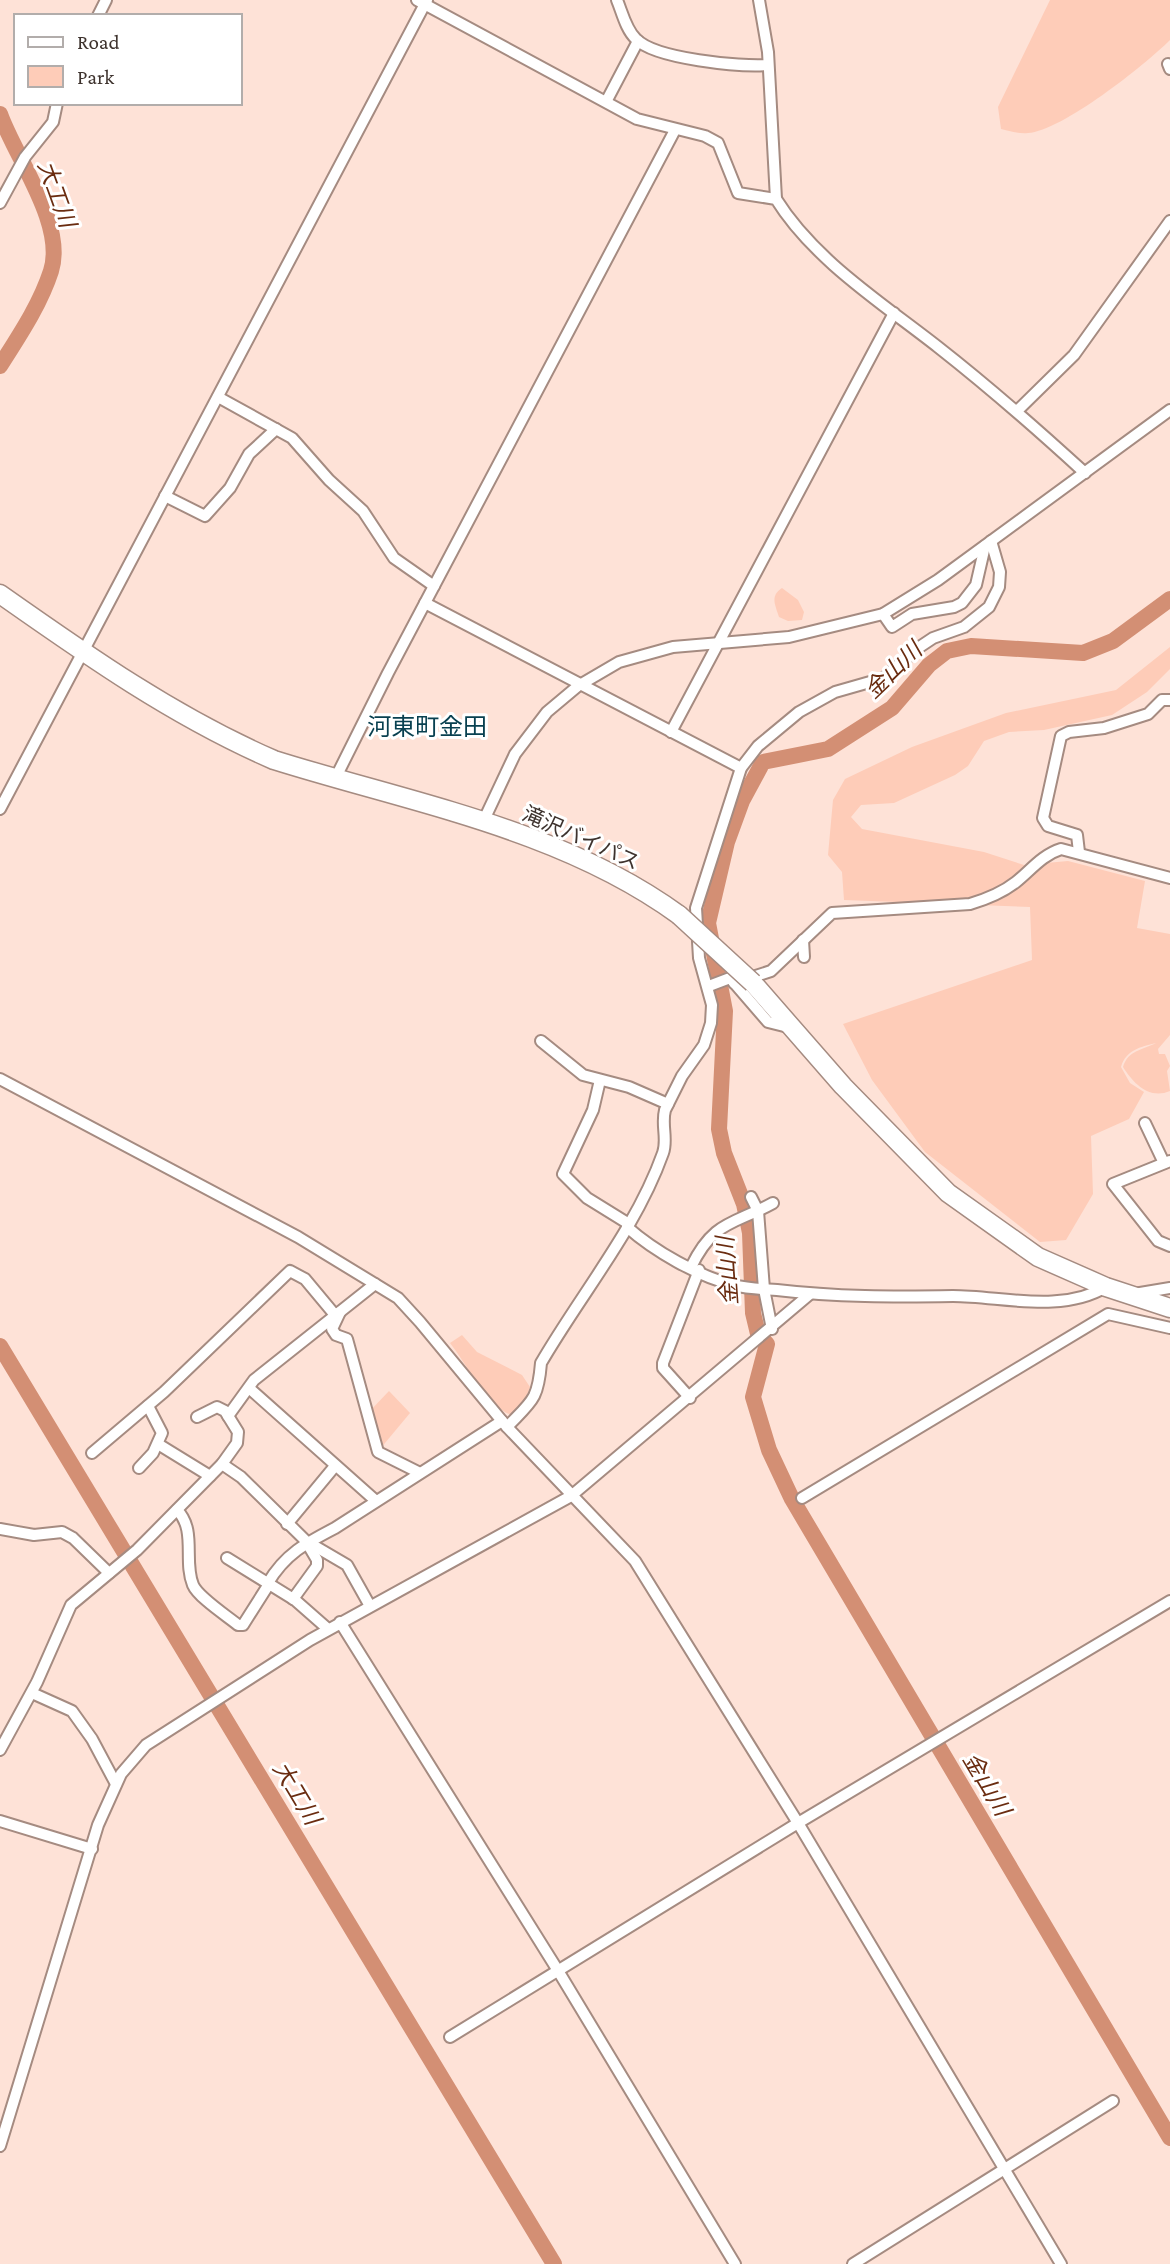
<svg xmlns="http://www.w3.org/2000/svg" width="1170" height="2264" viewBox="0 0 1170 2264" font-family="'Crimson Pro','Noto Sans JP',serif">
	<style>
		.green { fill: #feccb8 }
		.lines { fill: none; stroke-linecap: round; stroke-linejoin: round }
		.river { stroke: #d38f74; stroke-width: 16 }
		.minor-casing { stroke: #a58b81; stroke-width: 14 }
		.highway-casing { stroke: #a58b81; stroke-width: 21 }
		.minor { stroke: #fff; stroke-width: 10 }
		.highway { stroke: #fff; stroke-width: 18 }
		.highway-bridge-casing { stroke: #a58b81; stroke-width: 21; stroke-linecap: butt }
		.highway-bridge { stroke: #fff; stroke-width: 18 }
		.labels { text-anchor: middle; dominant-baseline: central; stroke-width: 6; stroke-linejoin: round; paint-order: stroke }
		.street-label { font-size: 21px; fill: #3e332e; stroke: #fff }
		.water-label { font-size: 23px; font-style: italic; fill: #6a2c10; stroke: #fff }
		.quarter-label { font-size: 24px; fill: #094050; stroke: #fff }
	</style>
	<rect width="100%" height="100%" fill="#fee2d7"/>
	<g class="green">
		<path d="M1050,0H1170V40C1145,65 1062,131 1028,133C1019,134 1009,131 1001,129L998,107Z"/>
		<path d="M782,588L798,600L804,612L802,620L788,621L779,617C775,604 770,596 782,588Z"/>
		<path d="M1170,647V669L1147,692L1112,715L1044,730L1009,732L984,741L968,766L955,775L894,803L861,805L851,817L862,829L984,852L1024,865L1068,861L1145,881L1137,928L1170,934V1035L1158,1049L1159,1054H1165L1170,1066L1167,1071L1170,1091C1149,1100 1133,1083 1123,1067C1128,1050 1143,1050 1156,1043C1140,1047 1126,1050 1121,1067L1130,1083L1144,1092L1129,1119L1091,1136L1093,1194L1066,1240L1040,1242L925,1152L872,1080L843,1024L1032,960L1030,907L844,900L842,872L828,855L833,800L845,779L912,747L1006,713L1116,690Z"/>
		<path d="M462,1335L477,1352L522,1375L530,1387L525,1400L512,1415C489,1409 466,1363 450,1343Z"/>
		<path d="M389,1391L410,1413L380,1449L369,1412Z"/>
	</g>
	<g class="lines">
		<g class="river">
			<path d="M0,114C15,157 66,224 51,271C40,305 19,336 0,366"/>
			<path d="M1170,599L1113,641L1083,653L971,646L947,651L929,665L892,708L828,749L763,762L742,801L727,842L708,923L725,1011L719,1129L724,1153L744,1204L750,1233L753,1313L758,1334L767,1344L753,1397L769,1450L792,1499L1170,2138"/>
			<path d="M0,1346L554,2264"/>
		</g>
		<defs>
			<g id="minor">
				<path d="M417,0L637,119L705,136L718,143L738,193L776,199C814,260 882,303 938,347C989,387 1037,429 1085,473"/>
				<path d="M617,0C622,12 626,30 636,39C655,59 740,67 768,65"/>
				<path d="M759,0L768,52L776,199"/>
				<path d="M98,16L106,0"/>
				<path d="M1168,64L1170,69"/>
				<path d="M607,100L638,41"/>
				<path d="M0,203L25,157L53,122L57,103"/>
				<path d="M218,397L292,438L329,480L363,511L394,558L434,586"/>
				<path d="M1017,411L1074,355L1170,221"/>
				<path d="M165,496L205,516L230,488L249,454L276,429"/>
				<path d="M425,603L741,768"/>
				<path d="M883,614L892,627L912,614L954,607L962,603L976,585L985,546"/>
				<path d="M671,732L894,313"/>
				<path d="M335,779L388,673L675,130"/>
				<path d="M0,809L427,0"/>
				<path d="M483,822L515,754L547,712L578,686L619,662L673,647L789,637L883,614L938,580L1170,410"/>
				<path d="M1079,852L1077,835L1048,826L1043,818L1061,736L1069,732L1104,728L1148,714L1162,700H1170"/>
				<path d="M803,940L804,957"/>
				<path d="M734,983L771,971L832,913L970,904C987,899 1002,893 1016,882C1031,870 1042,855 1061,849L1170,878"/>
				<path d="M709,986L730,978L768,1022L792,1028"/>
				<path d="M541,1041L583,1075L629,1087L668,1104"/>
				<path d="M0,1079L298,1237L398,1298L420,1322L507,1427L635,1561L798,1823L1061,2264"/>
				<path d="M600,1080L593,1110L563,1174L587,1198L629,1224"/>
				<path d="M1145,1123L1164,1163"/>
				<path d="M1170,1161L1113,1184L1158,1241L1170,1246"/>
				<path d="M751,1197L758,1211L764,1289L772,1329"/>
				<path d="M627,1227C654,1251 699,1277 734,1285C748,1289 763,1289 777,1290C836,1297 894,1297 953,1296C1001,1296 1060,1314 1106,1287"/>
				<path d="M691,1267C714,1220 733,1225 773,1203"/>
				<path d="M1134,1294L1170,1288"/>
				<path d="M340,1312L332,1329L336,1335L347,1339L378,1452L420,1473"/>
				<path d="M249,1388L376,1501"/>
				<path d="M690,1398L663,1368V1363L699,1270"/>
				<path d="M228,1416L254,1380L375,1284"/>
				<path d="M507,1427C532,1401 538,1400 541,1363C581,1294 636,1229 663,1153C668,1139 661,1125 665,1110L682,1076L704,1045L711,1023L712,1005L699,958L696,908L741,768L758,746L799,712L835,692L884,678L918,648L933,638L964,627L989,607L999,587L1000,572L991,541"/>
				<path d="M158,1444L210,1476"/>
				<path d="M92,1453L164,1392L290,1271L305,1279L335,1315"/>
				<path d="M222,1464L241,1477L306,1541L347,1565L370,1606"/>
				<path d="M139,1468L153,1453L162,1433L148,1406"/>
				<path d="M802,1498L1108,1314L1170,1328"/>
				<path d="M177,1510C197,1530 183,1561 193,1585C198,1597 227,1616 238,1625H243L269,1584"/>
				<path d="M287,1524L335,1466"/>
				<path d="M0,1529L34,1535L62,1532L73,1538L109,1573"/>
				<path d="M227,1558L295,1600L328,1629"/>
				<path d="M268,1583C285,1554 306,1543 335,1528L502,1421"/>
				<path d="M293,1599L317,1566V1560L307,1543"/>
				<path d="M340,1622L557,1969L735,2264"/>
				<path d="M32,1693L72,1711L92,1739L116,1784"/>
				<path d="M0,1750L37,1682L71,1605L137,1550L222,1464L237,1443L238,1432L225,1411L217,1407L197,1417"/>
				<path d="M0,1821L92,1849"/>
				<path d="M450,2037L798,1823L1170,1601"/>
				<path d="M0,2146L98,1825L121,1774L146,1745L310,1640L571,1496L810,1294"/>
				<path d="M853,2264L1113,2101"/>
			</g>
			<g id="highway">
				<path d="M0,594C88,656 175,717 274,760C411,803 561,829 679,915"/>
				<path d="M753,983L843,1086L948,1193L1038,1257L1106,1287L1170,1308"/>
			</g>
		</defs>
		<use href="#minor" class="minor-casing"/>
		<use href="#highway" class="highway-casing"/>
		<use href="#minor" class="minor"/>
		<use href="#highway" class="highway"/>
		<defs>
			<path id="highway-bridge" d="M679,915L753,983"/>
		</defs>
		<use href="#highway-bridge" class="highway-bridge-casing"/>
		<use href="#highway-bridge" class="highway-bridge"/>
	</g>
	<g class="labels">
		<g class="street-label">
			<text transform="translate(581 838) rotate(24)">滝沢バイパス</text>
		</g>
		<g class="water-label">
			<text transform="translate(57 194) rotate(70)">大工川</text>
			<text transform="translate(893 670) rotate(-44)">金山川</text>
			<text transform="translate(727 1271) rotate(-94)">金山川</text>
			<text transform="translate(987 1784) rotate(59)">金山川</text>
			<text transform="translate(297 1793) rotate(59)">大工川</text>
		</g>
		<g class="quarter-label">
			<text x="427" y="726">河東町金田</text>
		</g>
	</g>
	<rect x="14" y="14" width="228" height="91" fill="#ffffff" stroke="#b2adab" stroke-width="2"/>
	<rect x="28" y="37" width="35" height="10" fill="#ffffff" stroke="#b2adab" stroke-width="2"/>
	<text x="77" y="49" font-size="21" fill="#3e332e">Road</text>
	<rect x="28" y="66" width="35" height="21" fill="#feccb8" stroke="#b2adab" stroke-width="2"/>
	<text x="77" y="84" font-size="21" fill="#3e332e">Park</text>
</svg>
